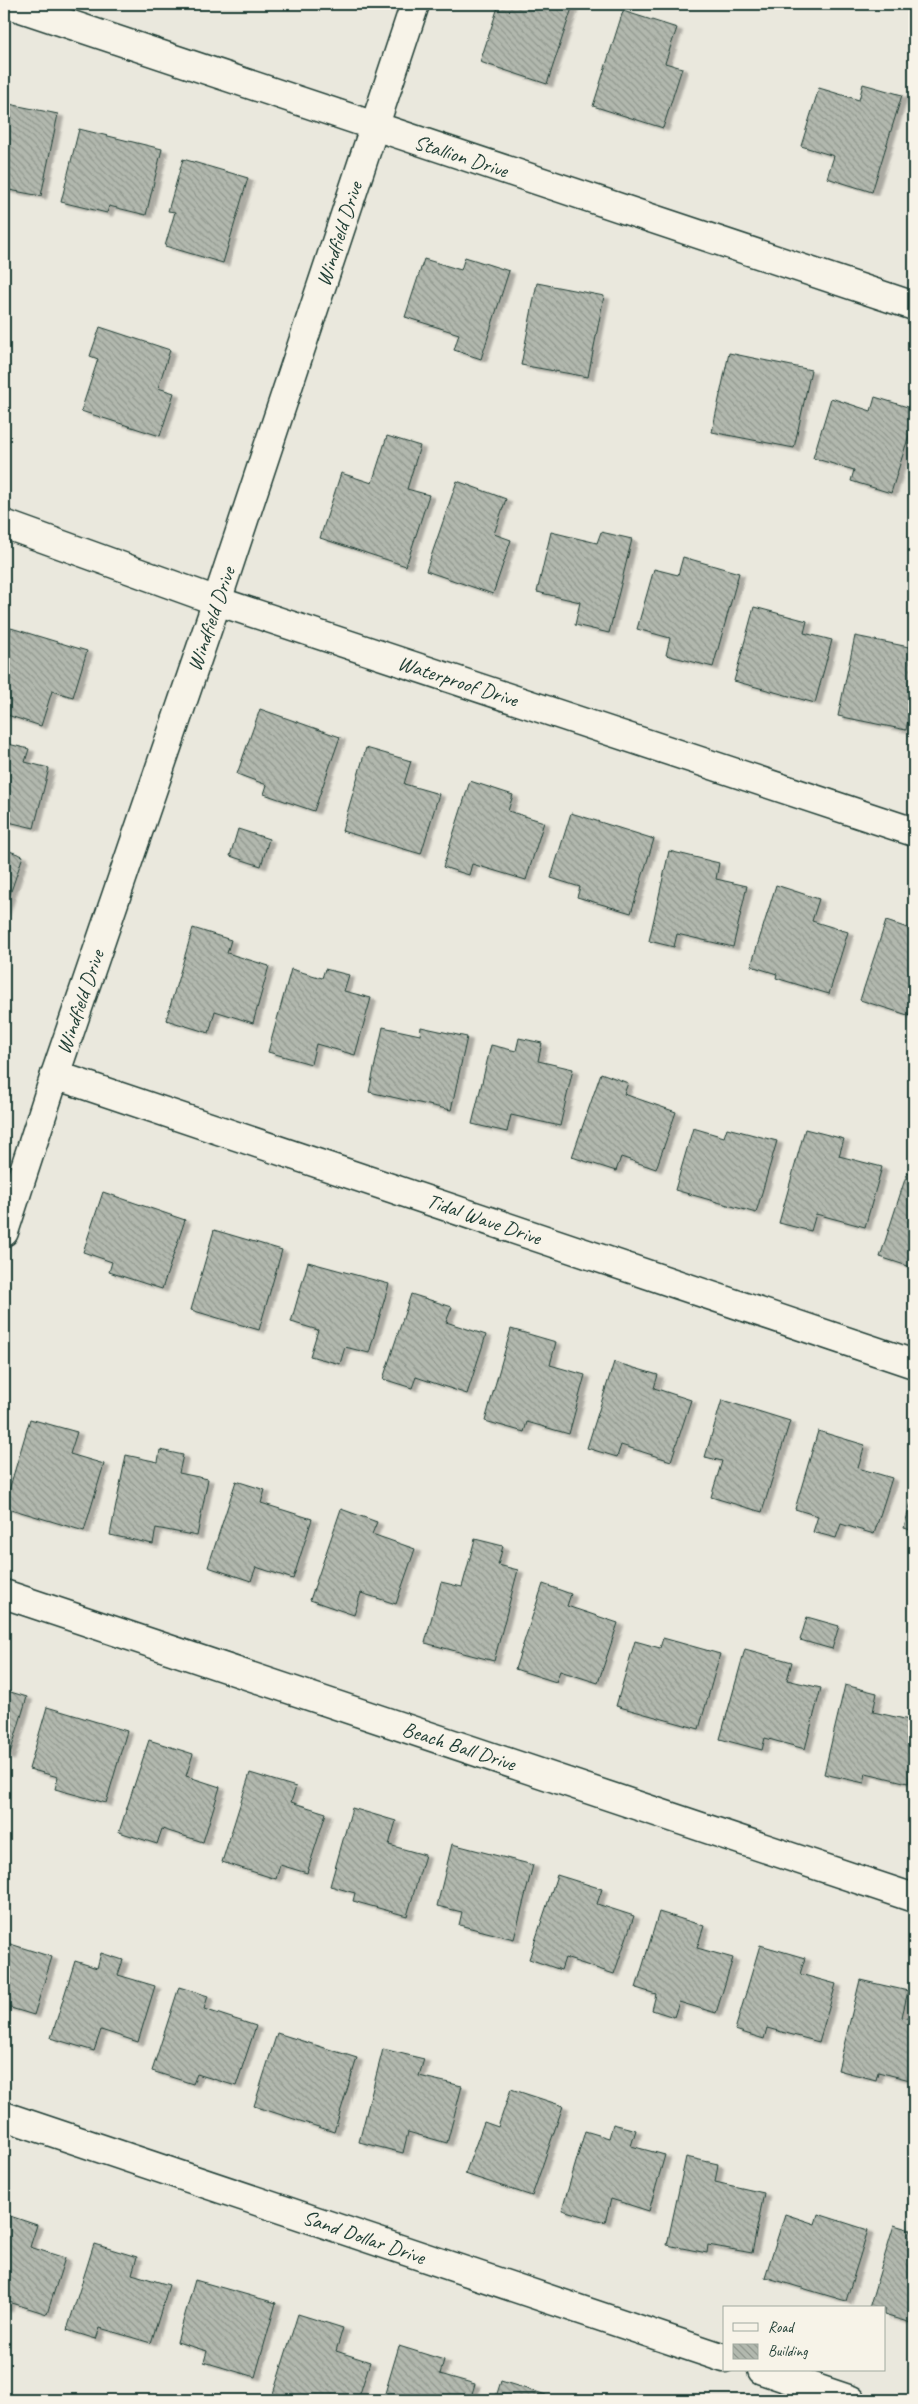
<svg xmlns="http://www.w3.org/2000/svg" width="918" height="2404" viewBox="0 0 918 2404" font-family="Caveat,sans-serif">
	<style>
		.building { fill: url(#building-back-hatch); stroke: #1f3d34; filter: url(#shadow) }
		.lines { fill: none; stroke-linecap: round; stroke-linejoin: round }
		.minor-casing { stroke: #1f3d34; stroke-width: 31 }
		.minor { stroke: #f7f3e8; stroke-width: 28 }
		.labels { text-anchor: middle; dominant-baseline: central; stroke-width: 4; stroke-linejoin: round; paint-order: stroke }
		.street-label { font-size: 21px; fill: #1f3d34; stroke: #f7f3e8 }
	</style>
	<defs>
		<pattern id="building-back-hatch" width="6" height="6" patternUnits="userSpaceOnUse" patternTransform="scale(1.25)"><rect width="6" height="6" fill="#b2b8ae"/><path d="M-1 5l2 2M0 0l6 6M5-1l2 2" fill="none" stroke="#90978e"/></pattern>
		<filter id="shadow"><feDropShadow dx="5.5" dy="3" stdDeviation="1" flood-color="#0004"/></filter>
	</defs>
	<rect width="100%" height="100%" fill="#eae8dd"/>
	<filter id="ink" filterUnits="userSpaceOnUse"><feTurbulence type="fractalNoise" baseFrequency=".02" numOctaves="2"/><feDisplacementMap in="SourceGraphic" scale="10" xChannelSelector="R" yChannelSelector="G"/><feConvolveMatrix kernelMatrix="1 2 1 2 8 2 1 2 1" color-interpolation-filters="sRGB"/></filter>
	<g filter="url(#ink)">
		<g class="building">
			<path d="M499,4L573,5L547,84L480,62Z"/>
			<path d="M623,11L677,28L665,63L682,68L663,128L593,106Z"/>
			<path d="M863,84L902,95L872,192L827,178L834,156L801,146L819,88L859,100Z"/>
			<path d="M4,103L58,114L41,196L4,189Z"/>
			<path d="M79,129L162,149L146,215L109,206L107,213L61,202Z"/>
			<path d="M183,159L248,178L223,263L165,246L175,212L168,211Z"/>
			<path d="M465,257L509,271L481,359L454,350L459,334L405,317L424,259L461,270Z"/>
			<path d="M537,283L604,296L588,377L521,365Z"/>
			<path d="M100,327L170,350L158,388L174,393L160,436L81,411L98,359L90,356Z"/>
			<path d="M729,353L811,370L794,448L712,432Z"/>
			<path d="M875,397L914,409V419L891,493L851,481L854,470L813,458L831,398L871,411Z"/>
			<path d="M387,436L420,446L407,489L429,495L406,566L320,538L341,473L372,483Z"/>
			<path d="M457,481L506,499L494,534L511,540L493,594L426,571Z"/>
			<path d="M914,497V514L909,513Z"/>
			<path d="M551,532L597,543L601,532L632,539L609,633L575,625L580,602L537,592Z"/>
			<path d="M683,557L739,573L713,667L666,655L670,638L637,629L654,569L678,575Z"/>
			<path d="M754,607L807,621L804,633L832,640L815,703L734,681Z"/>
			<path d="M11,628L87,651L73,697L52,691L41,726L4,714V651Z"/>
			<path d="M855,636L914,648V692L906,730L838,716Z"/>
			<path d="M260,709L340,737L314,811L264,794L267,785L237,774Z"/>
			<path d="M4,743L29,749L25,762L49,768L34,828L4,821Z"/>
			<path d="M366,748L411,761L404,784L439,794L421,854L342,831Z"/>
			<path d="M470,781L513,795L508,811L544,822L526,880L472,864L469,875L443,867Z"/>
			<path d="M571,813L654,839L631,913L577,897L580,887L551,878Z"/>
			<path d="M238,829L269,839L261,866L230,856Z"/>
			<path d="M4,849L23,856L4,912Z"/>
			<path d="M669,851L719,863L716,879L747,886L733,947L677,934L674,947L649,941Z"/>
			<path d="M776,885L819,899L812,921L848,932L829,994L776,978L777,974L751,966Z"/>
			<path d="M886,921L914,930V1017L860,1000Z"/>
			<path d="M193,928L231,940L227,953L269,966L253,1023L215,1011L209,1033L166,1020Z"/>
			<path d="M291,969L322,978L325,969L349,975L344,991L371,998L355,1055L316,1044L311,1064L268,1052Z"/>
			<path d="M383,1027L420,1035L421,1027L467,1037L451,1110L369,1092Z"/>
			<path d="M519,1038L542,1043L538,1061L573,1069L560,1126L511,1115L507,1132L472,1124L491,1045L516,1051Z"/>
			<path d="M601,1073L628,1083L624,1094L676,1112L656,1169L621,1157L616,1171L572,1157Z"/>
			<path d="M693,1128L724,1137L727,1128L777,1141L756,1213L675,1190Z"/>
			<path d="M805,1129L844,1139L839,1156L882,1167L865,1227L816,1214L811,1231L779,1223Z"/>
			<path d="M907,1173L914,1176V1268L880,1257Z"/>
			<path d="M103,1192L185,1220L162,1289L109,1272L112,1262L83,1252Z"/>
			<path d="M214,1230L282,1250L259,1330L191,1310Z"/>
			<path d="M308,1262L389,1284L369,1353L345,1347L340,1364L310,1356L318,1330L291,1322Z"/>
			<path d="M411,1294L452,1307L446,1322L486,1335L467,1394L416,1377L412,1388L383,1379Z"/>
			<path d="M511,1329L556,1342L550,1365L585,1375L569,1434L527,1422L524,1432L485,1421Z"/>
			<path d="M614,1362L658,1375L654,1388L691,1400L671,1461L621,1445L617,1457L587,1448Z"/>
			<path d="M722,1400L790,1421L762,1512L711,1497L722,1461L705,1457Z"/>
			<path d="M30,1419L77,1432L70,1454L104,1464L84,1531L4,1507Z"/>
			<path d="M818,1431L865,1445L858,1468L892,1478L874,1534L841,1524L836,1538L813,1532L818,1516L795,1509Z"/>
			<path d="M160,1450L183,1455L179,1473L208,1479L197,1536L156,1528L153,1544L110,1535L126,1455L158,1462Z"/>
			<path d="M236,1481L265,1490L261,1503L312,1519L293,1579L256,1567L251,1581L208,1567Z"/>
			<path d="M914,1490V1531L904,1528Z"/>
			<path d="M341,1509L377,1522L372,1534L415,1549L396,1604L361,1593L354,1615L310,1600Z"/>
			<path d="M475,1539L503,1546L498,1565L518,1570L494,1661L425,1643L441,1582L462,1587Z"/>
			<path d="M543,1584L571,1594L567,1606L618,1623L598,1683L560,1671L556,1682L515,1669Z"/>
			<path d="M807,1617L839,1626L832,1649L800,1640Z"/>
			<path d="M663,1638L720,1654L699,1729L616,1706L635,1641L660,1648Z"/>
			<path d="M745,1649L792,1662L787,1680L821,1688L805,1749L765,1738L762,1750L720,1739Z"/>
			<path d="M845,1685L877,1693L873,1712L914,1721V1757L908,1783L866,1773L864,1783L824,1774Z"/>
			<path d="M4,1690L27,1697L9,1757L4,1755Z"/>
			<path d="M47,1707L127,1731L106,1803L55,1789L58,1777L29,1769Z"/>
			<path d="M149,1740L193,1754L186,1776L220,1787L203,1842L162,1829L157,1844L119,1832Z"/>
			<path d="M250,1773L296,1787L291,1802L326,1813L307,1873L280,1865L276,1879L222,1862Z"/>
			<path d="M352,1808L396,1821L389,1845L425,1855L407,1916L353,1901L355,1893L330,1886Z"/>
			<path d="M452,1844L533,1865L514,1939L459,1925L462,1912L437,1906Z"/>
			<path d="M557,1875L602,1889L597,1904L634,1916L614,1974L565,1958L561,1970L529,1959Z"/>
			<path d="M659,1912L704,1926L697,1948L733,1958L716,2013L679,2002L674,2017L652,2010L656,1994L636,1988Z"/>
			<path d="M4,1942L52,1957L34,2015L4,2006Z"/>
			<path d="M760,1945L805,1958L800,1974L836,1984L819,2042L767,2028L764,2039L735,2030Z"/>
			<path d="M101,1953L123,1960L118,1975L155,1986L138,2042L101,2030L94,2051L51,2038L75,1961L97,1968Z"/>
			<path d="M860,1980L908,1991L902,2017L914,2020V2081L878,2072L876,2080L838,2070Z"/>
			<path d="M179,1987L208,1996L204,2009L256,2026L236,2086L197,2074L193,2084L152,2071Z"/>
			<path d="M277,2033L357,2058L334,2132L254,2106Z"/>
			<path d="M383,2049L424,2059L419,2076L462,2086L447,2143L408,2132L403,2153L359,2142Z"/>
			<path d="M511,2089L563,2106L532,2196L465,2174L484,2122L498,2127Z"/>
			<path d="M613,2124L636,2130L631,2146L665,2155L649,2211L611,2199L605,2222L562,2210L585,2131L609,2138Z"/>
			<path d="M686,2157L718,2164L715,2182L764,2193L752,2253L708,2245L707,2253L667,2245Z"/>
			<path d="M4,2214L37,2225L30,2247L65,2258L47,2314L9,2302L7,2309L4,2308Z"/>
			<path d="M785,2214L815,2224L818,2214L868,2230L846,2301L765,2277Z"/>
			<path d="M894,2225L914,2231V2314L911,2323L884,2315V2308H869Z"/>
			<path d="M94,2244L137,2257L132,2274L169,2285L151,2343L100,2328L96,2339L67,2330Z"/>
			<path d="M195,2280L276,2303L255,2377L204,2362L207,2351L177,2342Z"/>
			<path d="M298,2314L343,2328L336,2351L370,2362L358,2400H271Z"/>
			<path d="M399,2346L444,2360L440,2374L475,2384L470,2400H383Z"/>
			<path d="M501,2381L546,2395L545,2400H495Z"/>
		</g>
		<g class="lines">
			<defs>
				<g id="minor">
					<path d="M9,4L914,306"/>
					<path d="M4,524L217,601L914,832"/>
					<path d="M55,1075L914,1364"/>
					<path d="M4,1232L55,1075L217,601L415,4"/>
					<path d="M4,1594L914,1898"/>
					<path d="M4,2116L724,2358"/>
					<path d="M762,2370L851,2400"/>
				</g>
			</defs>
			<use href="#minor" class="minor-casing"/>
			<use href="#minor" class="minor"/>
		</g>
	</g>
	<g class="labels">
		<g class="street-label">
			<text transform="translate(461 156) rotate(18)">Stallion Drive</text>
			<text transform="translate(339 234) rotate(-72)">Windfield Drive</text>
			<text transform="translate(211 619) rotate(-71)">Windfield Drive</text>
			<text transform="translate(458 681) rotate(18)">Waterproof Drive</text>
			<text transform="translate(80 1002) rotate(-71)">Windfield Drive</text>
			<text transform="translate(484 1219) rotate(19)">Tidal Wave Drive</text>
			<text transform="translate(459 1746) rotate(18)">Beach Ball Drive</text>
			<text transform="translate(364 2237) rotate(19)">Sand Dollar Drive</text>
		</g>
	</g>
	<rect width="918" height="2404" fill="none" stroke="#f7f3e8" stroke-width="20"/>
	<rect x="10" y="10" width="898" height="2384" fill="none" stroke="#1f3d34" stroke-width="2" filter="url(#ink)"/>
	<rect x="723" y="2306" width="162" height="65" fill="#f7f3e8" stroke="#a1aaa0"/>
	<rect x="733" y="2323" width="25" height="8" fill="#f7f3e8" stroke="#a1aaa0"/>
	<text x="768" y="2332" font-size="15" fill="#1f3d34">Road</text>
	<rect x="733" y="2344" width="25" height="15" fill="url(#building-back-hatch)" stroke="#a1aaa0"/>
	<text x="768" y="2356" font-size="15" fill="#1f3d34">Building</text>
</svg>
